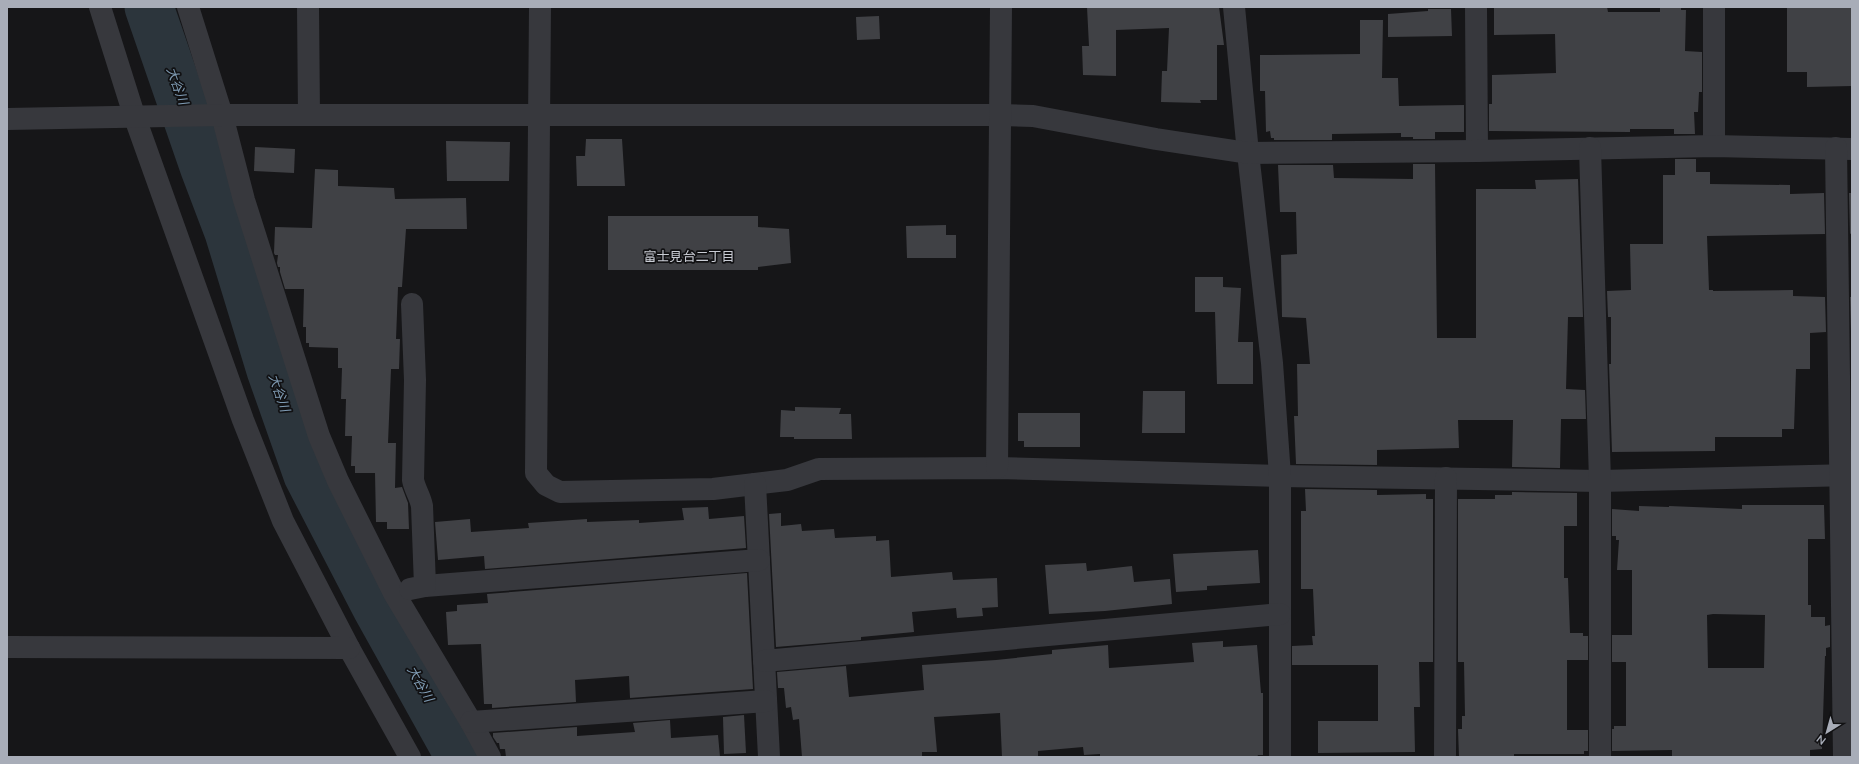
<svg xmlns="http://www.w3.org/2000/svg" width="1859" height="764" viewBox="0 0 1859 764" font-family="'Nunito Sans','Noto Sans JP',sans-serif">
	<style>
		.lines { fill: none; stroke-linecap: round; stroke-linejoin: round }
		.river { stroke: #2c353c; stroke-width: 49 }
		.building { fill: #404145; fill-rule: evenodd }
		.minor { stroke: #37383d; stroke-width: 22 }
		.labels { text-anchor: middle; dominant-baseline: central; stroke-width: 3.5; stroke-linejoin: round; paint-order: stroke }
		.water-label { font-size: 13px; font-style: italic; fill: #7f9bb3; stroke: #111113 }
		.neighbourhood-label { font-size: 13px; fill: #c9ccd4; stroke: #111113 }
	</style>
	<rect width="100%" height="100%" fill="#161618"/>
	<g class="lines">
		<path class="river" d="M149,7L204,166L229,232L271,370L308,475L376,606L460,757"/>
	</g>
	<g class="building">
		<path d="M1087,7H1219L1224,45H1217V100H1200L1201,103L1161,102L1162,71H1167L1169,28L1116,30V76L1083,75L1082,46H1089Z"/>
		<path d="M1494,7H1607L1608,12H1660V7H1681V10H1686L1685,51L1702,52V92H1699L1698,112H1694L1695,134H1674V129H1630V132L1489,131V104H1492V75L1556,73L1555,34L1494,35Z"/>
		<path d="M1787,7H1852V86L1807,87V72H1787Z"/>
		<path d="M1428,9H1451L1452,36L1388,37V14L1428,11Z"/>
		<path d="M879,16L880,39L857,40L856,17Z"/>
		<path d="M1360,20H1383L1382,78H1398L1399,106L1464,105V132H1435V139H1413V137H1401V133L1332,134V140H1274V138H1271L1270,131L1266,132L1265,91H1260V55L1360,54Z"/>
		<path d="M586,139H622L625,186H577L576,156H585Z"/>
		<path d="M446,141L510,142L509,181H447Z"/>
		<path d="M255,147L295,149L294,173L254,171Z"/>
		<path d="M1675,159H1696V172H1710V184L1790,185V194L1824,193L1825,234L1707,236L1709,290H1713V291L1793,290V296L1825,297L1826,332L1810,333V369H1796L1794,429H1782V437H1715V451L1612,452L1609,364H1611V317H1608L1607,291L1631,290L1630,244H1663V175H1675Z"/>
		<path d="M1413,164H1435L1437,338H1476V189H1536L1535,180L1578,179L1583,317H1568L1566,389L1585,390L1586,419H1561L1560,468L1512,467L1513,420H1458L1459,448L1377,450V465L1296,464L1294,416H1298L1297,364H1310L1306,318L1282,317L1281,255L1297,254L1296,212H1280L1278,165H1333L1334,178L1413,179Z"/>
		<path d="M315,169L338,170V186L394,188L395,199L466,198L467,229H406L402,287H398L396,339H400L399,369H391L388,443H396L395,488L402,487L408,503L409,529H387V522H376L375,473H355V466H351L352,436H345L346,399H341L342,368H338V348L309,347V343H306V327H303L304,289H285L280,272V267H278L277,263L278,255H275L274,253L275,227L312,228Z"/>
		<path d="M1849,193H1852V233L1850,234Z"/>
		<path d="M608,216H758V227L789,229L791,263L758,267V270H608Z"/>
		<path d="M946,225V235H956V258H907L906,226Z"/>
		<path d="M1195,277H1223V287L1241,288L1238,342H1253V384H1217L1215,312H1195Z"/>
		<path d="M1850,297H1852V332H1851Z"/>
		<path d="M1143,391H1185V433H1142Z"/>
		<path d="M795,407L841,408L839,414H851L852,439H794V437H780L781,410L795,411Z"/>
		<path d="M1018,413H1080V447H1024V441H1018Z"/>
		<path d="M1305,489L1377,490V495L1426,494V499H1433V662H1419L1420,707H1414L1415,752L1318,753V721H1378V665H1292V646L1313,645L1312,636H1315L1313,589H1301V511H1306Z"/>
		<path d="M1512,492L1577,493V526H1564V578H1568L1570,633H1583V636H1588V660H1567V730H1588V751H1584V754H1514V757H1459L1458,729H1462V716H1465L1464,662H1458V499H1495V495H1512Z"/>
		<path d="M1742,505H1824L1825,539H1808V605H1811V617H1825V626L1830,625V647L1826,648V656H1825L1822,749L1810,750V757H1672V750L1612,751V729H1614V726H1626V662H1612V635H1632V570H1617L1619,540H1616V536H1612V509L1639,511V506L1669,507V506L1742,509ZM1713,614L1765,615L1764,668H1708L1707,615Z"/>
		<path d="M708,507L709,519L744,516L746,548L485,569L484,556L438,560L435,522L470,519L471,532L529,528L528,523L587,519V522L639,520V523L684,520L682,508Z"/>
		<path d="M781,513V526L801,524L802,531L834,529L835,538L876,536V541L889,540L891,577L952,572L953,580L997,578L998,607L982,608L983,616L957,618L956,608L912,612L914,632L861,637V640L776,647L769,514Z"/>
		<path d="M1258,550L1260,583L1207,586V590L1176,592L1173,554Z"/>
		<path d="M1086,563L1087,571L1132,566L1134,582L1170,579L1172,604L1105,611L1049,614L1045,565Z"/>
		<path d="M747,573L753,689L630,698L629,676L575,680L576,702L492,708V704H484L481,644L448,645L446,612L457,611V605L488,603L487,594Z"/>
		<path d="M1223,641V647L1257,645L1261,693H1263V755H1258L1257,757H1100V754L1084,755L1083,747L1038,751V757H1002L1000,713L934,717L937,752H922V757H802L799,719L793,720L791,707L786,708L784,688H778L777,672L846,666L849,697L924,690L922,665L996,660L1052,654V650L1108,645L1109,668L1194,662L1192,643Z"/>
		<path d="M744,715L746,753L724,754L723,717Z"/>
		<path d="M670,720L671,738L718,735L720,757H506L505,749H500L499,743H497L493,737V733L577,727V736L635,732L633,723Z"/>
	</g>
	<g class="lines">
		<g class="minor">
			<path d="M100,7L135,118L243,420L283,521L349,648L410,757"/>
			<path d="M188,7L222,115L244,200L319,436L338,481L394,593L471,722L490,757"/>
			<path d="M308,7L309,115"/>
			<path d="M540,7L536,473L546,485L560,492L713,489L787,480L819,469L997,468L1280,476L1600,481L1852,475"/>
			<path d="M1234,7L1248,153L1272,363L1280,476V757"/>
			<path d="M1476,7L1477,151"/>
			<path d="M1714,7V146"/>
			<path d="M7,119L222,115H1000L1033,116L1156,139L1248,153L1477,151L1714,146L1852,149"/>
			<path d="M1590,148L1600,481V757"/>
			<path d="M1836,148L1844,757"/>
			<path d="M997,468L1001,7"/>
			<path d="M755,484L769,757"/>
			<path d="M425,586L759,560"/>
			<path d="M410,589L425,586L422,506C420,496 415,490 413,480L415,380L412,304"/>
			<path d="M7,647L349,648"/>
			<path d="M764,661L1280,614"/>
			<path d="M471,722L766,701"/>
			<path d="M1445,757L1446,478"/>
		</g>
	</g>
	<g class="labels">
		<g class="water-label">
			<text transform="translate(177 86) rotate(70)">大谷川</text>
			<text transform="translate(279 393) rotate(71)">大谷川</text>
			<text transform="translate(420 684) rotate(61)">大谷川</text>
		</g>
		<g class="neighbourhood-label">
			<text x="689" y="257">富士見台二丁目</text>
		</g>
	</g>
	<rect width="1859" height="764" fill="none" stroke="#a8adb8" stroke-width="16"/>
	<g transform="translate(1827 732) rotate(217)" stroke="#111113" stroke-width="3" paint-order="stroke">
	<path d="M0-3L7 15L0 10L-7 15Z" fill="#a8adb8"/>
	<text y="-6" font-size="11" font-weight="bold" text-anchor="middle" fill="#a8adb8">N</text>
	</g>
</svg>
